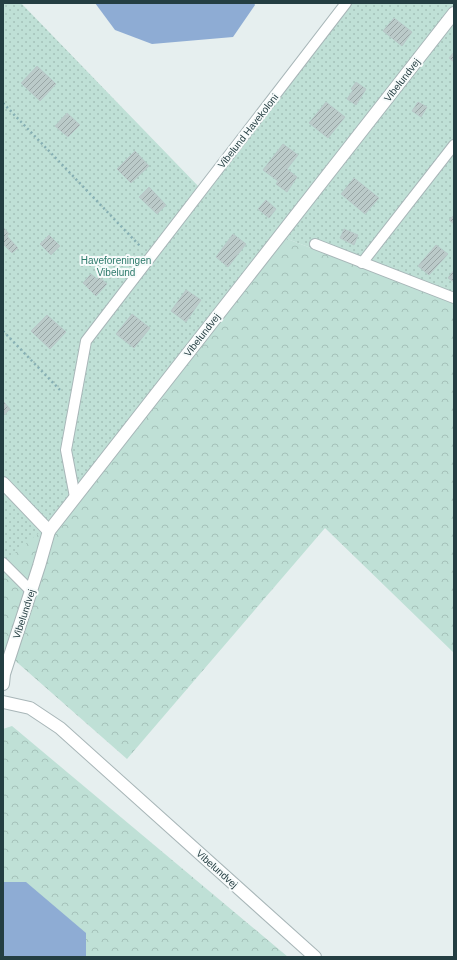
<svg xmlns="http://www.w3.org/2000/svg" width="457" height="960" viewBox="0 0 457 960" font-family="Arial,sans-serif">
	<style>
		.forest { fill: url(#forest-crowns) }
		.garden { fill: url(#garden-dots) }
		.water { fill: #8eacd4 }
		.building { fill: url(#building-hatch); stroke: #b8c9c9 }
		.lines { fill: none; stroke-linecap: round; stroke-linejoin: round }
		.service-casing { stroke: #a8b6b8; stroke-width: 12 }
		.minor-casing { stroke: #a8b6b8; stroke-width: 14 }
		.path { stroke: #86afb3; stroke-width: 2.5; stroke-dasharray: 2 3; stroke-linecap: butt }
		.service { stroke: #fff; stroke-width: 10 }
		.minor { stroke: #fff; stroke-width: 12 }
		.labels { text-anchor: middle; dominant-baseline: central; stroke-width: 4; stroke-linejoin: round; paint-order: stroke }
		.street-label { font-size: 10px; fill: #243e42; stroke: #f7fbfb }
		.park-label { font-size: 10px; fill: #2d7a6b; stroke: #f7fbfb }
	</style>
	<defs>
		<pattern id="forest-crowns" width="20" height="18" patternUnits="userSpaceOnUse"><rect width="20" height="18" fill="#bfe0d6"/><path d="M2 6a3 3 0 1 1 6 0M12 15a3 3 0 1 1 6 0" fill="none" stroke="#a4c1b9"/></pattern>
		<pattern id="garden-dots" width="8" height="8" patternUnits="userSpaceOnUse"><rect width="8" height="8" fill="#bfe0d6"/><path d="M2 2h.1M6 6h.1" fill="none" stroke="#a4c1b9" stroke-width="1.8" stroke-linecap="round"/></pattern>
		<pattern id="building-hatch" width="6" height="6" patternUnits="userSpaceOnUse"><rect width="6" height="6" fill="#bbcac9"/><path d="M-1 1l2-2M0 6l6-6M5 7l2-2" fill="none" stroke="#98a5a5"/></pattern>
	</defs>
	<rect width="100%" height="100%" fill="#e6efef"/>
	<g class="forest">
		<path d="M282,237L454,302V653L325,528L127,759L3,650V563Z"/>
		<path d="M12,726L288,957H3V729Z"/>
	</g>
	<path class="garden" d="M3,3H21L200,188L340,4L338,3H454V302L282,237L78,500L3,563Z"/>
	<g class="water">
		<path d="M95,3H254L255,5L233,37L152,44L115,30Z"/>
		<path d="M3,882H26L86,933V957H3Z"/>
	</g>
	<g class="building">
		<path d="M394,18L412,32L402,46L383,31Z"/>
		<path d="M454,52V62L449,58Z"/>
		<path d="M37,66L56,84L40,101L21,83Z"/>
		<path d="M356,82L366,89L356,105L347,99L353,90L351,89Z"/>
		<path d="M326,102L345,117L328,138L309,123Z"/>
		<path d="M418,102L427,107L421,117L412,111Z"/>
		<path d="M67,113L80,125L68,137L55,126Z"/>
		<path d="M283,144L298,155L287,169L297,177L287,192L276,184L278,181L263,170Z"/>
		<path d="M135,151L149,166L131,183L117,169Z"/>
		<path d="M354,178L379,198L365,214L341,194Z"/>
		<path d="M149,187L166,205L157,214L139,197Z"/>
		<path d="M266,200L276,209L269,218L258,209Z"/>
		<path d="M454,215V224L449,220Z"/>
		<path d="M3,227L9,234L7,236L18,248L12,253L3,244Z"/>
		<path d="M344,229L358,235L354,245L340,238Z"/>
		<path d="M233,234L246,244L228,267L216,257Z"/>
		<path d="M49,235L60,246L51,255L40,244Z"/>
		<path d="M436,245L448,254L429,275L418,266Z"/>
		<path d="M454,270V282L448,278Z"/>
		<path d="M91,274L97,279L99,277L107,284L96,296L83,283Z"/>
		<path d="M186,290L201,300L186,322L171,311Z"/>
		<path d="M132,314L150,328L134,348L116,334Z"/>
		<path d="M47,315L66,332L50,349L31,331Z"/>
		<path d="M3,401L10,409L3,416Z"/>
	</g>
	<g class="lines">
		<defs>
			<g id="service">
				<path d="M315,244L454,298"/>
				<path d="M362,263L454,145"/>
				<path d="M75,497L66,450L86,341L346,3"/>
				<path d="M3,563L31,591"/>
			</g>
			<g id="minor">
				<path d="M3,483L49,531"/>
				<path d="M3,684L4,674L39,566L49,531L454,13"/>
				<path d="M3,702L30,708L60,728L315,957"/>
			</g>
		</defs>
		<use href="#service" class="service-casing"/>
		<use href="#minor" class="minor-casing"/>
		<g class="path">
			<path d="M3,103L140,246"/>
			<path d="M3,331L61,391"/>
		</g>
		<use href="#service" class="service"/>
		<use href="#minor" class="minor"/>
	</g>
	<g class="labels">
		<g class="street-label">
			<text transform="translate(402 80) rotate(-52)">Vibelundvej</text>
			<text transform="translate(248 131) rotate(-52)">Vibelund Havekoloni</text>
			<text transform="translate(202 335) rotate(-52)">Vibelundvej</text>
			<text transform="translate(24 614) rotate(-72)">Vibelundvej</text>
			<text transform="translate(217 869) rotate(42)">Vibelundvej</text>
		</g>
		<g class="park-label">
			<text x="116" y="260">Haveforeningen<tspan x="116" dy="12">Vibelund</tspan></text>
		</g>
	</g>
	<rect width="457" height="960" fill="none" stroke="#243e42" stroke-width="8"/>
</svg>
